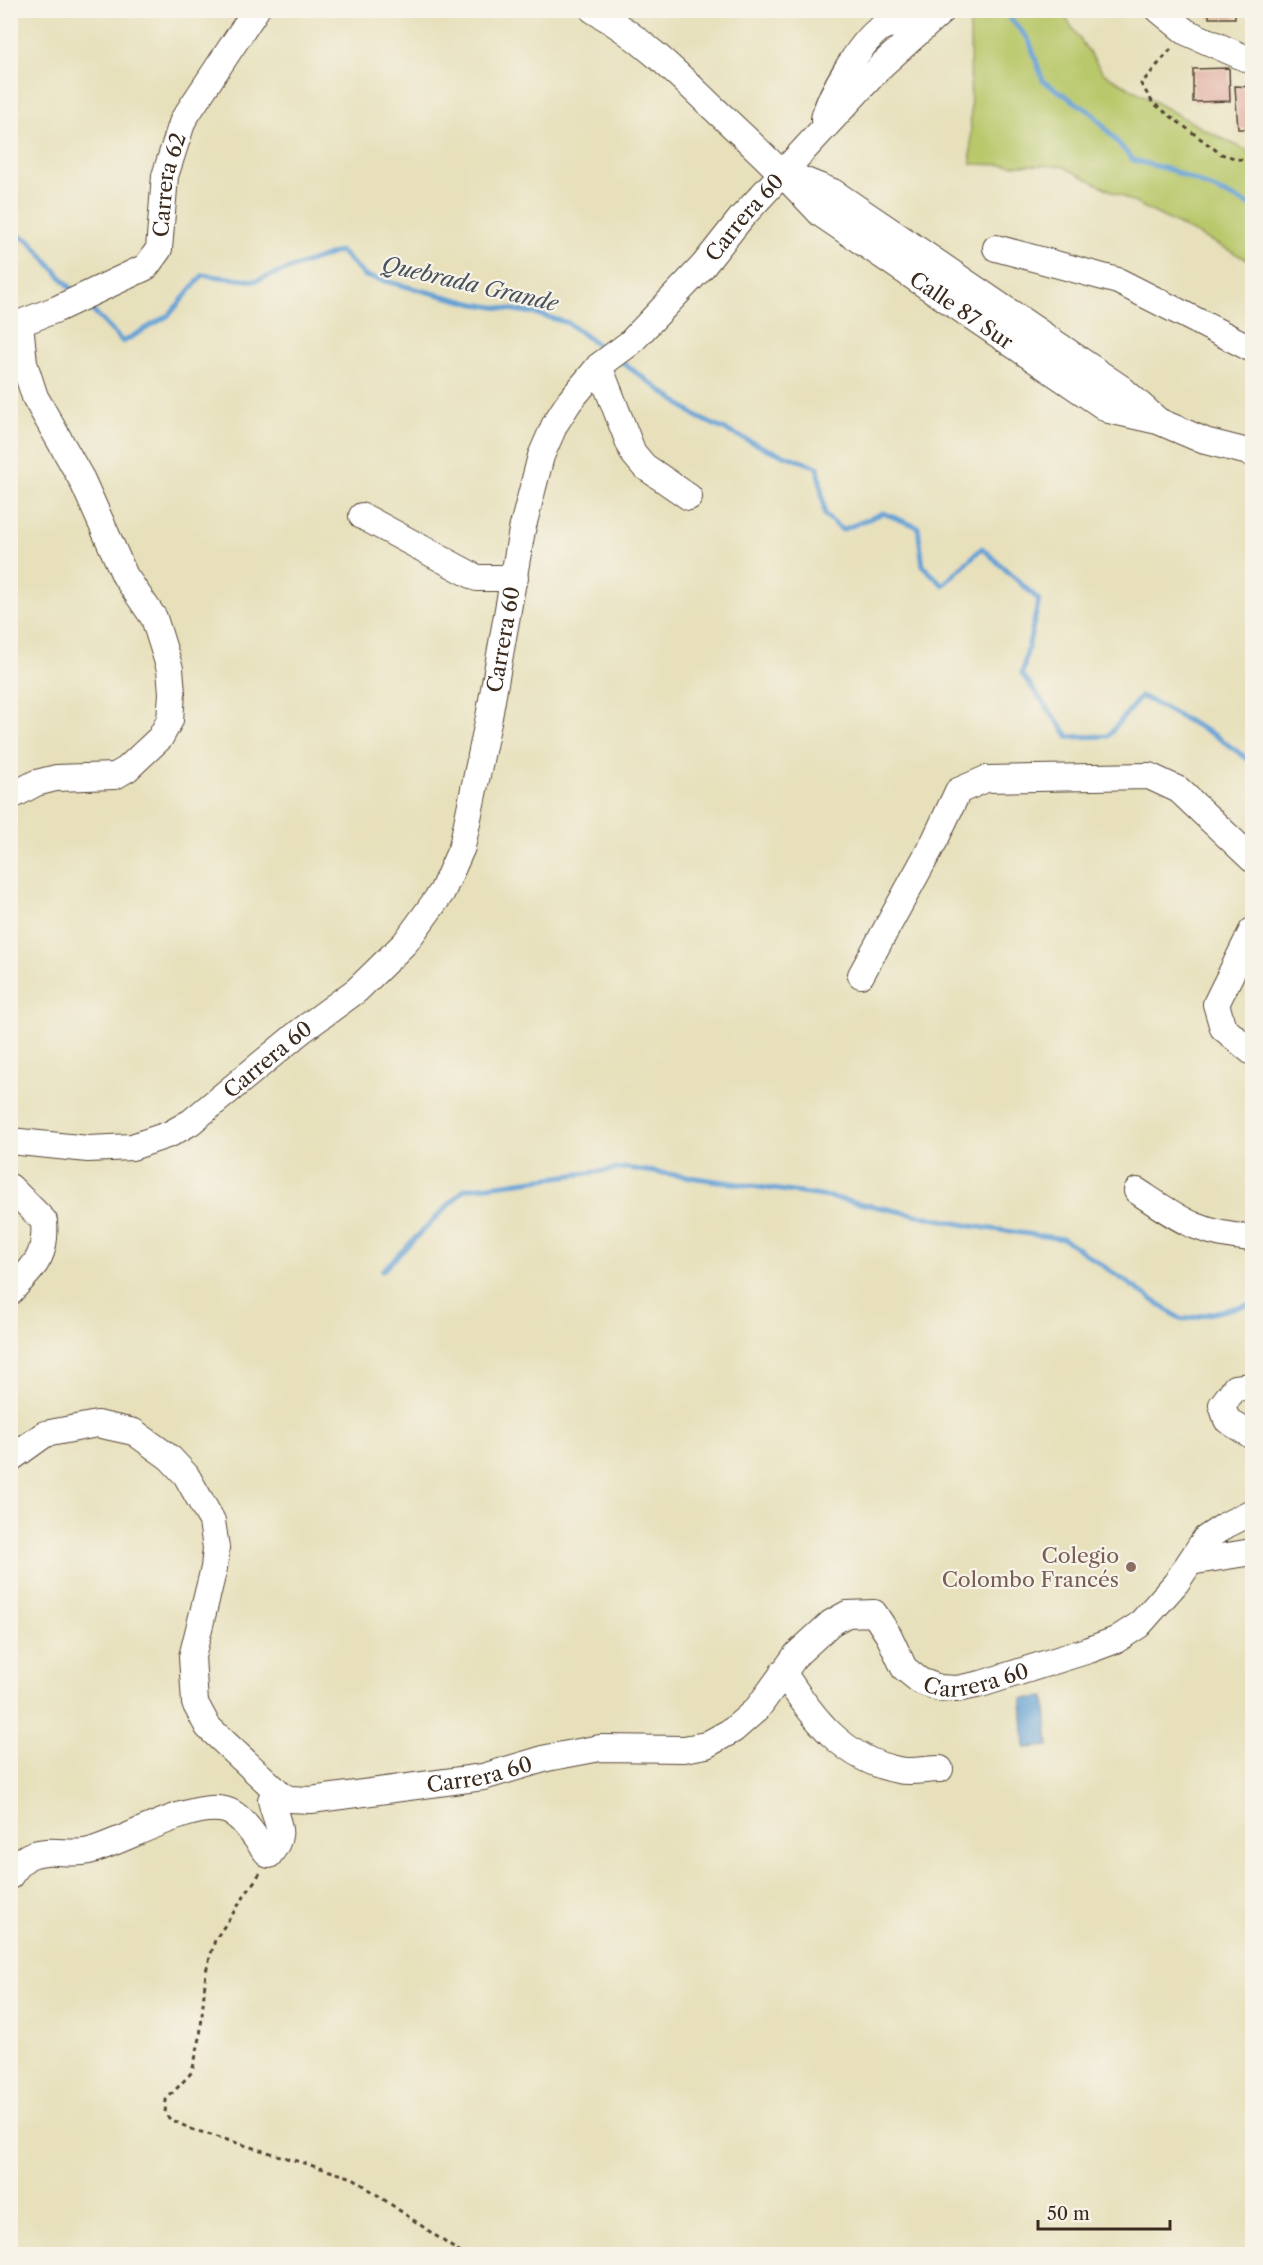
<svg xmlns="http://www.w3.org/2000/svg" width="1263" height="2265" viewBox="0 0 1263 2265" font-family="'Libre Caslon Text',serif">
	<style>
		.green { fill: #b9c86a; stroke: #7a7944; stroke-width: 1.5 }
		.water { fill: #63a0d4; stroke: #4f6579; stroke-width: 1.5 }
		.lines { fill: none; stroke-linecap: round; stroke-linejoin: round }
		.stream { stroke: #63a0d4; stroke-width: 5 }
		.building { fill: #e0aa9b }
		.minor-casing { stroke: #554536; stroke-width: 28 }
		.path { stroke: #554536; stroke-width: 3; stroke-dasharray: 4.5 4.5; stroke-linecap: butt }
		.minor { stroke: #fff; stroke-width: 26 }
		.education-dot { fill: #8d6e63; stroke: #f7f3e8; stroke-width: 2 }
		.labels { text-anchor: middle; dominant-baseline: central; stroke-width: 4.5; stroke-linejoin: round; paint-order: stroke }
		.street-label { font-size: 21px; fill: #3b2a1e; stroke: #f7f3e8 }
		.education-label { font-size: 21px; fill: #785e54; stroke: #f7f3e8; text-anchor: end }
		.water-label { font-size: 22px; font-style: italic; fill: #49535e; stroke: #f7f3e8 }
	</style>
	<rect width="100%" height="100%" fill="#f7f3e8"/>
	<filter id="ink" filterUnits="userSpaceOnUse"><feTurbulence type="fractalNoise" baseFrequency=".0167" numOctaves="2"/><feDisplacementMap in="SourceGraphic" scale="12" xChannelSelector="R" yChannelSelector="G"/><feConvolveMatrix kernelMatrix="1 2 1 2 8 2 1 2 1" color-interpolation-filters="sRGB"/></filter>
	<filter id="wash" filterUnits="userSpaceOnUse"><feTurbulence type="fractalNoise" baseFrequency=".008" numOctaves="4" result="noise"/><feDisplacementMap in="SourceGraphic" scale="24" xChannelSelector="R" yChannelSelector="G"/><feGaussianBlur stdDeviation="1.35" result="paint"/><feColorMatrix in="noise" values="0 0 0 0 0 0 0 0 0 0 0 0 0 0 0 0 0 1.4 0 .05"/><feComposite in="paint" operator="in"/></filter>
	<g filter="url(#wash)">
		<rect width="100%" height="100%" fill="#e7e0bb"/>
		<path class="green" d="M982,10L1061,11L1103,73L1207,131L1252,153V262L1062,166L971,164L970,17Z"/>
		<path class="water" d="M1045,1697L1049,1746L1025,1748L1022,1699Z"/>
		<g class="lines">
			<g class="stream">
				<path d="M1003,10L1029,40L1043,81L1092,113L1133,160L1171,170L1252,206"/>
				<path d="M10,233L29,240L74,292"/>
				<path d="M85,303L123,342L169,315L203,275L255,281L340,251L365,276L475,304L534,313L568,323L606,351"/>
				<path d="M619,360L699,418L767,449L818,467L825,515L842,530L883,513L918,527L923,566L943,585L982,548L1039,600L1022,674L1069,737L1108,736L1141,696L1216,736L1252,762"/>
				<path d="M382,1271L465,1189L626,1168L829,1197L971,1226L1064,1239L1182,1320L1252,1304"/>
			</g>
		</g>
		<g id="blocks">
			<g class="building">
				<rect x="1209" y="10" width="26" height="8"/>
				<path d="M1229,68L1230,101L1193,102V69Z"/>
				<path d="M1235,86L1252,87V129H1238Z"/>
			</g>
		</g>
	</g>
	<g filter="url(#ink)">
		<use href="#blocks" fill-opacity="0" stroke="#554536" stroke-width="1.5"/>
		<g class="lines">
			<defs>
				<g id="minor">
					<path id="s1" d="M593,10C638,36 673,69 710,105C748,140 786,176 821,214L1109,410L1158,421L1205,441L1252,453"/>
					<path d="M1159,10L1186,32L1252,61"/>
					<path d="M824,119C828,97 864,34 885,26C897,22 910,25 922,27"/>
					<path d="M788,174L833,192L1121,388L1156,419"/>
					<path d="M996,248L1118,281L1252,349"/>
					<path id="s2" d="M10,327L57,309L146,267L159,249L165,176L183,120L256,10"/>
					<path d="M599,366L633,453L644,466L689,497"/>
					<path d="M362,516L477,578H515"/>
					<path d="M10,797L36,783L56,778L115,776L127,769L160,738L170,720L172,693L170,669L154,618L125,576L82,480L35,397L24,363L20,323"/>
					<path d="M1252,931L1216,1004L1223,1028L1252,1052"/>
					<path d="M861,975L935,840L958,791L986,779L1149,776L1179,790L1252,859"/>
					<path id="s3" d="M10,1141L88,1149L132,1147L170,1134L191,1122L301,1031L357,990L405,943L442,892L462,847L489,717L522,530L541,456L555,424L569,402L599,366L630,343L703,266L741,218L883,64L943,10"/>
					<path d="M10,1187L44,1221C47,1258 34,1266 10,1292"/>
					<path d="M1137,1191C1181,1220 1198,1234 1252,1238"/>
					<path d="M1252,1386L1235,1388L1222,1405L1227,1420L1252,1436"/>
					<path id="s4" d="M10,1459L45,1434L97,1424L134,1432L170,1458L186,1475L212,1521L216,1548L214,1568L192,1657L195,1703L208,1727L281,1795L289,1799L311,1800L483,1777L547,1758L600,1748L684,1749L706,1745L733,1730L757,1709L797,1654L831,1623L847,1614L874,1613L889,1636L904,1668L920,1681L939,1688L957,1689L981,1684L1089,1650L1116,1640L1139,1625L1176,1583L1205,1539L1226,1525L1252,1512"/>
					<path d="M1190,1562L1252,1552"/>
					<path d="M783,1672C812,1717 843,1759 898,1770C911,1773 927,1769 940,1769"/>
					<path d="M10,1876C15,1869 21,1860 29,1856C48,1847 70,1856 89,1851C123,1842 192,1801 225,1810C244,1815 256,1841 269,1855C288,1832 276,1824 271,1800L276,1790"/>
				</g>
			</defs>
			<use href="#minor" class="minor-casing"/>
			<g class="path">
				<path d="M1171,49L1141,84L1153,103L1221,154L1252,163"/>
				<path d="M260,1873L215,1940L206,1971L200,2038L192,2072L166,2100L165,2114L170,2119L191,2129L353,2178L462,2254"/>
			</g>
			<use href="#minor" class="minor"/>
		</g>
	</g>
	<circle class="education-dot" cx="1131" cy="1567" r="6"/>
	<g class="labels">
		<g class="street-label">
			<text stroke="none"><textPath href="#s2" startOffset="236">Carrera 62</textPath></text>
			<text stroke="none"><textPath href="#s3" startOffset="1294">Carrera 60</textPath></text>
			<text stroke="none"><textPath href="#s1" startOffset="477">Calle 87 Sur</textPath></text>
			<text stroke="none"><textPath href="#s3" startOffset="790">Carrera 60</textPath></text>
			<text stroke="none"><textPath href="#s3" startOffset="286">Carrera 60</textPath></text>
			<text stroke="none"><textPath href="#s4" startOffset="1362">Carrera 60</textPath></text>
			<text stroke="none"><textPath href="#s4" startOffset="768">Carrera 60</textPath></text>
		</g>
		<g class="education-label">
			<text x="1119" y="1555">Colegio<tspan x="1119" dy="24">Colombo Francés</tspan></text>
		</g>
		<g class="water-label">
			<text transform="translate(470 284) rotate(13)">Quebrada Grande</text>
		</g>
	</g>
	<rect width="1263" height="2265" fill="none" stroke="#f7f3e8" stroke-width="36"/>
	<path d="M1038 2220v9h132v-9" fill="none" stroke="#3b2a1e" stroke-width="3"/>
	<text x="1047" y="2220" font-size="18" fill="#3b2a1e" stroke="#f7f3e8" stroke-width="4.5" paint-order="stroke">50 m</text>
</svg>
